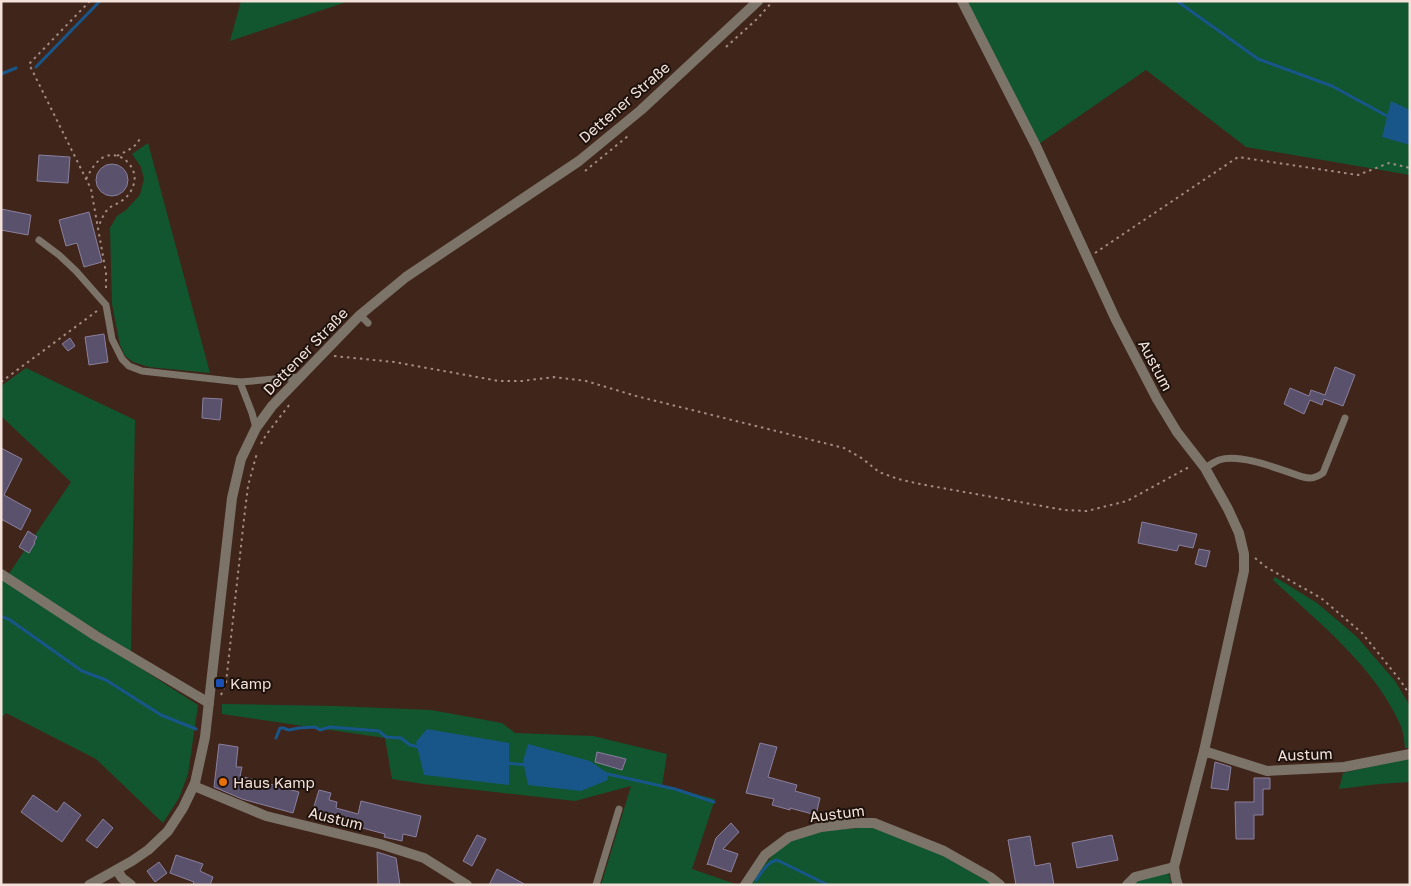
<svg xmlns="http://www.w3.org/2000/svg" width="1411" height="886" viewBox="0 0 1411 886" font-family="'Golos Text',sans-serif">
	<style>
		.green { fill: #11562f }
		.water { fill: #185689 }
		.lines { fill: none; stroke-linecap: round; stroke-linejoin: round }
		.stream { stroke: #185689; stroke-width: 3 }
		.building { fill: #5a516c; stroke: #8a809e }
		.path { stroke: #a28c83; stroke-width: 2; stroke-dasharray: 2.5 4; stroke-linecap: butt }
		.service { stroke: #7c7468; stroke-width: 7 }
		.minor { stroke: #7c7468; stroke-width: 10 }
		.tertiary { stroke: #7c7468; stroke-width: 10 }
		.transit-dot { fill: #1a4fb4; stroke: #1e120d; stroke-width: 2 }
		.food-dot { fill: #e8710a; stroke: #1e120d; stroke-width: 2 }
		.labels { text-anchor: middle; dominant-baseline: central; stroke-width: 4; stroke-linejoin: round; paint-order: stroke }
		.street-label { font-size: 15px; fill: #f3e1da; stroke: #1e120d }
		.poi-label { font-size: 15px; fill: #f3e1da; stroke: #1e120d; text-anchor: start }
	</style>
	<rect width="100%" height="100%" fill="#40251b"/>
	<g class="green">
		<path d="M241,1H349L230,41Z"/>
		<path d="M967,1H1410V175L1246,147L1146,70L1036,146Z"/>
		<path d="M148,143L210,373L149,367L133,362L125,356L120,345L112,304L110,228L117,216L126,210L140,195L144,179L141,167L132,154Z"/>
		<path d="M26,368L135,420L131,652L8,575L71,482L1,416V386Z"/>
		<path d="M1275,577L1317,603L1357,637L1395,681L1410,706V748H1405C1404,739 1403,729 1399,722C1373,665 1318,622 1273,580Z"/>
		<path d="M1,579L198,705L188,774L179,798L163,823L96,759L6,713L1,718Z"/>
		<path d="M222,704L335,706L431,710L502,723L515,733L593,736L667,754L662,786L715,799L692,869L738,885H601L631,786L575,801L423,784L392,779L385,738L222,714Z"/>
		<path d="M1407,758L1410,759V782L1379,784L1339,789L1343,773Z"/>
		<path d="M873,827L940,854L994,885H749C756,876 763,866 771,857C797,828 837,830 873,827Z"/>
		<path d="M1168,872L1171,882L1166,885H1133L1136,881Z"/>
	</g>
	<g class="water">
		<path d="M1391,101L1410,110V145L1382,137Z"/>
		<path d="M427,729L509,743V785L424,775L416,742Z"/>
		<path d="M528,744L590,761L607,773L608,780L581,791L528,785L523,761Z"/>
	</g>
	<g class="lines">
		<g class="stream">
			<path d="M1177,1L1258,59L1332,86L1387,116"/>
			<path d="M36,67L100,1"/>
			<path d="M1,74L16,68"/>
			<path d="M1,616L10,620L82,671L106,680L161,715L196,729"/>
			<path d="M276,738L280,728H283L289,730L299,728L315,727L320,730L330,727L379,731L386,737L401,738L410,745L419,747"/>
			<path d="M506,763L528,765"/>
			<path d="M603,773L675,789L714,802"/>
			<path d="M756,880C762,872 767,862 777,860L828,885"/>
		</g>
	</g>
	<g class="building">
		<path d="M39,155L70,157L68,183L37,181Z"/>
		<circle cx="112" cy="180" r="16"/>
		<path d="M1,209L31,215L28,235L1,230Z"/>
		<path d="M89,212L102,262L84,267L77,243L66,246L59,220Z"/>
		<path d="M104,334L108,362L89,365L85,337Z"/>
		<path d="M70,338L75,346L68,351L62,344Z"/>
		<path d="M1335,367L1355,375L1343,406L1324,399L1322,405L1310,400L1304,414L1284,404L1290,388L1309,396L1311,390L1325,395Z"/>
		<path d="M203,398L222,399L220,420L202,418Z"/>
		<path d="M1,448L22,459L4,495L31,510L21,530L1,519Z"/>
		<path d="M1142,522L1197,534L1193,548L1179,545L1177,551L1138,543Z"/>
		<path d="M28,531L37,537L34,542L35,543L29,553L19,547Z"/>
		<path d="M1199,549L1210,551L1206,567L1195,564Z"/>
		<path d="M760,743L777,747L768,777L797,785L795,791L820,798L816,815L790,808V810L772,805L774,799L746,793Z"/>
		<path d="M219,744L238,747L236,767H242L240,776L299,792L293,813L242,799L214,787Z"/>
		<path d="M597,752L626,759L622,770L595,762Z"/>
		<path d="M1215,762L1231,767L1228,790L1211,788Z"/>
		<path d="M1254,778H1270V789H1263V815H1254V839H1236L1235,802H1254Z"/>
		<path d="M319,790L331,793L329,800L337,802L336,808L358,814L361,801L421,816L416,837L403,834L402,841L384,837L385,834L332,820V818L312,813Z"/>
		<path d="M33,795L57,812L64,802L81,815L62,842L21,812Z"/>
		<path d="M103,819L113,828L97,848L86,840Z"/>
		<path d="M731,823L739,832L723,849L738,854L731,872L708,864L707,865L716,838Z"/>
		<path d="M477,835L486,839L472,866L463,861Z"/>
		<path d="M1112,835L1118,860L1077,868L1072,843Z"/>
		<path d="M1030,836L1035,866L1050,863L1054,885H1016L1008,840Z"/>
		<path d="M377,852L396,858L400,885H378Z"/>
		<path d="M176,855L203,864L200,871L213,877L210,885H193L194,882L170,873Z"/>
		<path d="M159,862L167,873L155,882L147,871Z"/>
		<path d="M497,869L526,885H489Z"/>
	</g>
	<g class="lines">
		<g class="path">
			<path d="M90,1L29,64L91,189L106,273V290"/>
			<path d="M726,47L757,19L773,1"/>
			<path d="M117,156C126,151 136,148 140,138"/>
			<path d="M585,171L628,136"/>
			<path d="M86,179C91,170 96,160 106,156C122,151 138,168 134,183C132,192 126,199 118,203C115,205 111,206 108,209C104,213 101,220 99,226"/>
			<path d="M1095,253L1238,157L1358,175L1389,163L1410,168"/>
			<path d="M334,356L394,362L499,381H522L554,377L586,381L636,396L844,448L863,459L879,472L898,479L920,484L1064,510L1087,511L1127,501L1189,467"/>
			<path d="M1,382L97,311"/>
			<path d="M261,444L266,435L290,404"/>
			<path d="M1255,558L1266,567L1321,598L1362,633L1400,680L1410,695"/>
			<path d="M221,695L226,683L244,519L248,486L257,453"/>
		</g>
		<g class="service">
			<path d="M39,240L59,255L76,271L106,305L112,339L122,359L129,366L142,371L240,382L252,413L256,428"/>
			<path d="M360,315L368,323"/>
			<path d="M240,382L299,377"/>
			<path d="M1205,468C1210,465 1214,462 1219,460C1241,453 1281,470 1303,477C1311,479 1316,478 1323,473L1345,418"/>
			<path d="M596,885L619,809"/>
		</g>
		<g class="minor">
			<path d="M962,1L1036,146L1116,320L1157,399L1177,432L1205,468L1228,509L1239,533L1244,554V571L1204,751"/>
			<path d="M1,574L96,636L209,703"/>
			<path d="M194,786L266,816L380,844L424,858L467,885"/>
			<path d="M117,870L122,878L131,885"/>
			<path d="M745,885L765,855L789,837L821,827L855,823H874L944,851L990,877L1000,885"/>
			<path d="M1127,885L1135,877L1174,867"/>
			<path d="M1178,885L1176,879L1174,867L1204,751L1267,771L1344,767L1410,754"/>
		</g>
		<path class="tertiary" d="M89,885L132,861L148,850L168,831L183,808L195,783L205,737L232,498L241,459L256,428L272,406L360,315L406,277L579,161L641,110L758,1"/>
	</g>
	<rect class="transit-dot" x="215" y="678" width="10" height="10" rx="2.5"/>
	<circle class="food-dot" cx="223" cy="782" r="5"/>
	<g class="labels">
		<g class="street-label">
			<text transform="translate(624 102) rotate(-41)">Dettener Straße</text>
			<text transform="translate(305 351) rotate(-46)">Dettener Straße</text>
			<text transform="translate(1156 365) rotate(62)">Austum</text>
			<text transform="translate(1305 754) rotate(-2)">Austum</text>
			<text transform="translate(837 813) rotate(-7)">Austum</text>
			<text transform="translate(336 818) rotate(14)">Austum</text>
		</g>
		<g class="poi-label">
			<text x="230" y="683">Kamp</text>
			<text x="233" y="782">Haus Kamp</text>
		</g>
	</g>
	<rect width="1411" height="886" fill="none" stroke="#f3e1da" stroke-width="5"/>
</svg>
